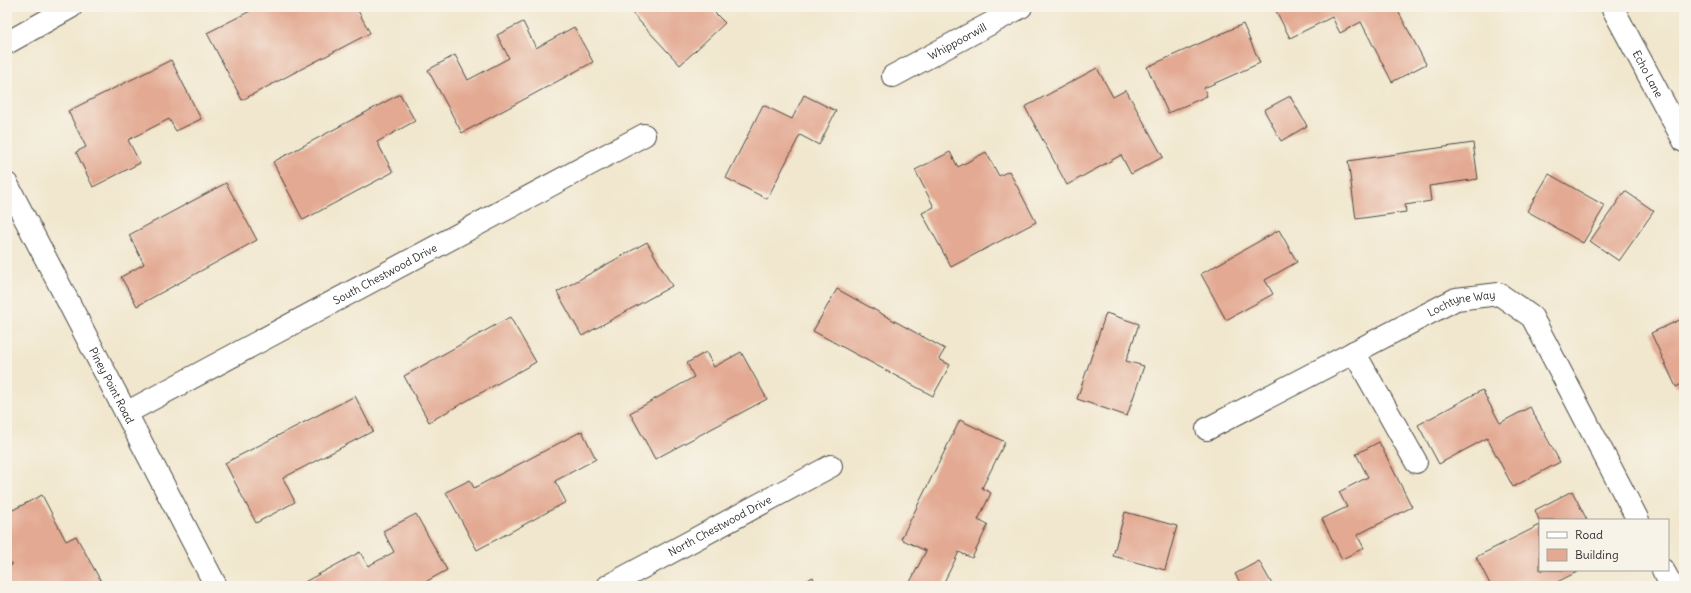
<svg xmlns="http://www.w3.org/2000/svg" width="1691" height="593" viewBox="0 0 1691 593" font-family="Delius,sans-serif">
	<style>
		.building { fill: #e3a992 }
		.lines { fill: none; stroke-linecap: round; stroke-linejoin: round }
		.minor-casing { stroke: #494743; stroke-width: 24 }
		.minor { stroke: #fff; stroke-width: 22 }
		.labels { text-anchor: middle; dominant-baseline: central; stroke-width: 3; stroke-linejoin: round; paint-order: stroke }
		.street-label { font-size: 11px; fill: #2b2b2b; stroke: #f7f3e8 }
	</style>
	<rect width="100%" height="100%" fill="#f7f3e8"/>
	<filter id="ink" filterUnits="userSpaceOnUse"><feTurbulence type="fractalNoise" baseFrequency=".025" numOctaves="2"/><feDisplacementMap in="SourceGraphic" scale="8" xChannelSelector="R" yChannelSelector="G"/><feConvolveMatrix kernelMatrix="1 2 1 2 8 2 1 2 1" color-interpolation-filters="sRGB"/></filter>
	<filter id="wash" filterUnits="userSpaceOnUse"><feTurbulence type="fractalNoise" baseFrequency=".012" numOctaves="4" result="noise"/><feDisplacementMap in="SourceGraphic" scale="16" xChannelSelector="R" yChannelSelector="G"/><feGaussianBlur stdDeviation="0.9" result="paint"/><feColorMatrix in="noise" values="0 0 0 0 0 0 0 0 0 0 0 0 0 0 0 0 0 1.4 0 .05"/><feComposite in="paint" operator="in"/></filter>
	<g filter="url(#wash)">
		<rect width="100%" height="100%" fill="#f1e7ce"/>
		<g id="blocks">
			<g class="building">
				<path d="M258,7H356L370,33L242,100L207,33Z"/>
				<path d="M634,7H709L725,23L680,65L630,11Z"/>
				<path d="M1274,7H1396L1426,64L1392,82L1361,22L1340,33L1332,17L1290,38Z"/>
				<path d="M523,22L536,48L574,27L593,62L462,133L428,70L455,55L468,80L509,58L497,35Z"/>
				<path d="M1243,24L1260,63L1204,88L1207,96L1168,113L1147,67Z"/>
				<path d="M171,60L201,119L176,131L169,119L128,140L140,163L93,187L76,152L86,147L68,111Z"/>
				<path d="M1097,68L1113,97L1126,90L1163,157L1131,174L1121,155L1067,185L1025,107Z"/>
				<path d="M400,94L415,121L377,142L393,172L303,220L273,162Z"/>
				<path d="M804,95L836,111L819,145L800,135L767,199L726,178L763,105L792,119Z"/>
				<path d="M1290,96L1307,126L1281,141L1264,110Z"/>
				<path d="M1473,143L1478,179L1429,186L1431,201L1405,205L1406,212L1356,219L1348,161Z"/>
				<path d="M950,152L958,167L986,152L999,176L1009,171L1036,222L951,267L922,213L934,207L915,170Z"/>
				<path d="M1549,174L1605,206L1583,243L1527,211Z"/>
				<path d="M226,183L257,240L137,306L121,277L144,264L129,235Z"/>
				<path d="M1625,191L1654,211L1619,261L1590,241Z"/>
				<path d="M1279,230L1297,262L1265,280L1273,294L1226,320L1201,274Z"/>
				<path d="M647,242L672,286L582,336L557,292Z"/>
				<path d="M837,289L945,349L939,359L950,365L933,396L813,331Z"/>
				<path d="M1106,313L1139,324L1126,361L1144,366L1127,416L1077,399Z"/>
				<path d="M510,317L536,362L429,422L404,376Z"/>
				<path d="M1684,318V383L1676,387L1651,333Z"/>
				<path d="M706,352L714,367L741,352L767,399L655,459L630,413L694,377L687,363Z"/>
				<path d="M1482,390L1500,423L1530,407L1560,462L1513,487L1487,438L1439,464L1418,425Z"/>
				<path d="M355,396L373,431L283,478L295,502L256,523L225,463Z"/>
				<path d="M960,420L1005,442L982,488L991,493L978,520L988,525L972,558L959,552L943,584L946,586H908L926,551L901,539Z"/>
				<path d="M582,431L596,459L555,481L566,502L477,550L446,492L470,480L474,488Z"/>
				<path d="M1379,442L1412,507L1357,535L1364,548L1342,559L1322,519L1347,507L1339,492L1368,477L1356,454Z"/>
				<path d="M1572,491L1587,520H1539L1535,510Z"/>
				<path d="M42,495L66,541L76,536L103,585L7,586V568L12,565L7,555V513Z"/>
				<path d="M1125,512L1177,526L1165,570L1113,556Z"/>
				<path d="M416,514L447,570L418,586H299V585L360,552L368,566L394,552L383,531Z"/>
				<path d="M1540,525V570H1581L1549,586H1491L1476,557Z"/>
				<path d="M1259,561L1273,586H1242L1235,574Z"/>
				<path d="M813,577L817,586H797Z"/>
			</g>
		</g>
	</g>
	<g filter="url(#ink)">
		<use href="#blocks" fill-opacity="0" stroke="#494743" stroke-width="1"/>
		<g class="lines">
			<defs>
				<g id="minor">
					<path id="s1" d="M1612,7L1684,141"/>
					<path d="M7,43L71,7"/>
					<path id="s2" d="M893,76L1021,7"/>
					<path id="s3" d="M7,184L216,586"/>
					<path d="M1354,352L1416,462"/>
					<path id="s4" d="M126,413L644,135"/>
					<path id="s5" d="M1207,429L1456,299L1499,294L1532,317L1638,520"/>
					<path d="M1663,570L1672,586"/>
					<path id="s6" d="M608,586L831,466"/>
				</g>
			</defs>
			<use href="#minor" class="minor-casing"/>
			<use href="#minor" class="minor"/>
		</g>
	</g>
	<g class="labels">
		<g class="street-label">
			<text stroke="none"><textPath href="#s2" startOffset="73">Whippoorwill</textPath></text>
			<text stroke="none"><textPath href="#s1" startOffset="76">Echo Lane</textPath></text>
			<text stroke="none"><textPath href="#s4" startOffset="294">South Chestwood Drive</textPath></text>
			<text stroke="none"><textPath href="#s5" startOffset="285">Lochtyne Way</textPath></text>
			<text stroke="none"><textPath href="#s3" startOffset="227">Piney Point Road</textPath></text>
			<text stroke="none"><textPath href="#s6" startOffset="127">North Chestwood Drive</textPath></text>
		</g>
	</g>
	<rect width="1691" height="593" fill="none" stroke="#f7f3e8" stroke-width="24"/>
	<rect x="1539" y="519" width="130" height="52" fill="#f7f3e8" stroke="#a5a39c"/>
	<rect x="1547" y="532" width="20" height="6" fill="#ffffff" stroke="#a5a39c"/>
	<text x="1575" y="539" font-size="12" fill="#2b2b2b">Road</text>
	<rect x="1547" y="549" width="20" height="12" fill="#e3a992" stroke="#a5a39c"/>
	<text x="1575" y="559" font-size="12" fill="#2b2b2b">Building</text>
</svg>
